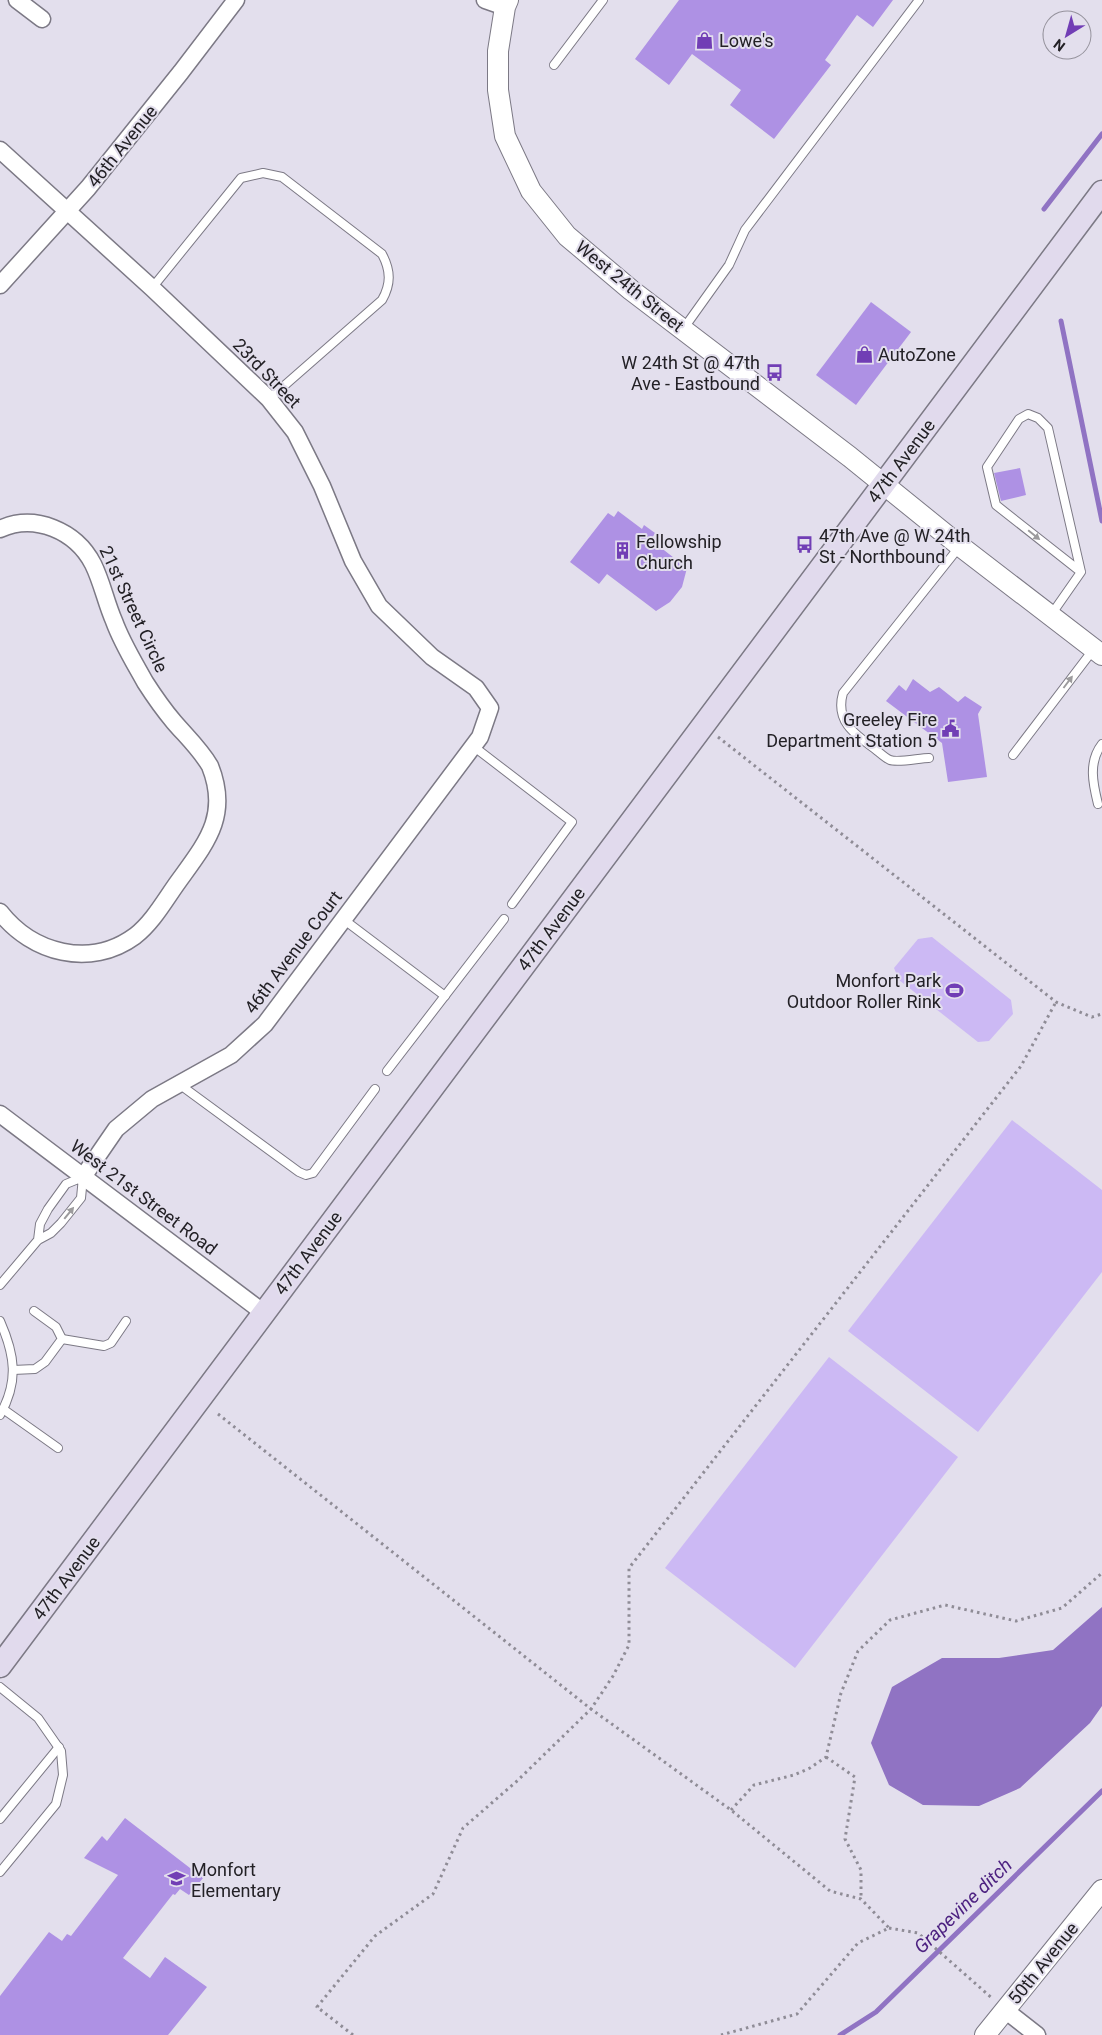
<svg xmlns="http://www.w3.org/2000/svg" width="1102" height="2035" viewBox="0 0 1102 2035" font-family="Roboto,sans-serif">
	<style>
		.green { fill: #ccb9f4 }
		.water { fill: #9073c3 }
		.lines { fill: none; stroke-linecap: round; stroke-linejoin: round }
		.stream { stroke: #9073c3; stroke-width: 5 }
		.building { fill: #ae91e4 }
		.service-casing { stroke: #7c7985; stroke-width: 10 }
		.minor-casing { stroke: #7c7985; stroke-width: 19 }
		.tertiary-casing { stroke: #7c7985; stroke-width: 22 }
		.secondary-casing { stroke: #7c7985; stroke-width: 25 }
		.path { stroke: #8f8c96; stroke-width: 3; stroke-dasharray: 2.5 4; stroke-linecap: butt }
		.service { stroke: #fff; stroke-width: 8 }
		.minor { stroke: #fff; stroke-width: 16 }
		.tertiary { stroke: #fff; stroke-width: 20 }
		.secondary { stroke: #e1daed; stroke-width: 22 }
		.oneway { fill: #9c9b9d }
		.labels { text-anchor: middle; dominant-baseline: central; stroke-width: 4; stroke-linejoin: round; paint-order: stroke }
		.poi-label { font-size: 18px; fill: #232126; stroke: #e3dfed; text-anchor: start }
		.street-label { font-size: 18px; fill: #232126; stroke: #e3dfed }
		.water-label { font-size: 19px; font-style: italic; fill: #4d2281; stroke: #e3dfed }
	</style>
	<rect width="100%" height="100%" fill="#e3dfed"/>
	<g class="green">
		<path d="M932,937L1011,1000L1013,1014L989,1041L978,1042L899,980L894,968L918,939Z"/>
		<path d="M1012,1120L1102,1190V1272L978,1432L848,1331Z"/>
		<path d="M829,1357L958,1457L795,1668L665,1568Z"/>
	</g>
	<path class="water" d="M1102,1607V1706L1090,1723L1020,1788L979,1806L923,1805L889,1785L871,1743L892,1687L942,1658H999L1053,1650Z"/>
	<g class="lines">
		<g class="stream">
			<path d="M1044,209L1102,134"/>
			<path d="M1061,321L1102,521"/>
			<path d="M840,2035L876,2012L1102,1791"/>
		</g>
	</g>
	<g class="building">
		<path d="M679,0H893L873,27L857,15L825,60L831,65L774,139L730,105L741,90L692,54L669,85L635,59Z"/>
		<path d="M871,302L911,332L856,405L816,375Z"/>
		<path d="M1020,468L1026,495L1001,501L994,473Z"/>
		<path d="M618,511L642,529L644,525L655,533L651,540L687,568L682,587L670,602L656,611L607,574L599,584L570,562L608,513L614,517Z"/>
		<path d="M913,679L930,692L939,687L958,702L965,696L982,707L978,714L987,777L948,782L942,743L886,701L899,685L906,691Z"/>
		<path d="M125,1818L203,1878L189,1895L180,1889L175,1895L173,1894L123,1958L150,1978L165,1957L207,1987L168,2035H0V1996L49,1932L62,1941L67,1934L71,1936L118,1875L84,1858L102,1836L107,1841Z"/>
	</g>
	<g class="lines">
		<defs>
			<g id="service">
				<path d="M554,65L603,0"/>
				<path d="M152,288L241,178L263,173L282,177L382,254C391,271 391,284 382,300L269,399"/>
				<path d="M684,328L729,265L745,230L919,0"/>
				<path d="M1051,615L1081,572L1048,428L1038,418L1028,414L1019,419L987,467L996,505L1081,572"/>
				<path d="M473,746L572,822L512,904"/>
				<path d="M1013,755L1093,650"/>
				<path d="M929,758C920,758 898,763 890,760C885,758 879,752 875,749C854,734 835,721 843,693L960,546"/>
				<path d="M1098,804C1093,784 1088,762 1102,744"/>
				<path d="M343,919L445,996"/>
				<path d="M387,1071L504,919"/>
				<path d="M179,1084L299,1172L306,1175L313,1173L375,1089"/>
				<path d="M0,1285L38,1240L51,1233L61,1223L81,1198L83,1177L66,1184L48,1209L40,1224L38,1240"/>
				<path d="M0,1321C15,1355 19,1381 0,1415"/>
				<path d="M62,1339L104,1346L111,1343L126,1321"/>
				<path d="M13,1370L35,1369L45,1362L62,1339L56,1327L34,1311"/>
				<path d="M3,1409L58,1448"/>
				<path d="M0,1687L38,1718L61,1751L63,1775L56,1804L0,1872"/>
				<path d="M0,1819L59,1747"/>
			</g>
			<g id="minor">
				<path d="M17,0L42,19"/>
				<path d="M485,0L505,7"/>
				<path d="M0,150L152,288L269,399L295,432L322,486L353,561L379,606L432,657L476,688L490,708L480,737L265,1024L231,1055L152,1099L116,1129L83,1177"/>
				<path d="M0,285L88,188L181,72L236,0"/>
				<path d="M0,529C35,513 76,531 93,564C102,582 106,603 114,621C122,643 134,662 145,682C154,696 163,709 174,722C186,736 200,749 210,766C230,816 206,843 178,882C165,900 153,922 135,936C90,969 32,953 0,912"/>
				<path d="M0,1114L264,1313"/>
				<path d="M1005,2010L1037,2035"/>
			</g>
			<g id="tertiary">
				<path d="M508,0L505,7L498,51V90L505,136L531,191L567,236L631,290L850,457L960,546L1102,655"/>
				<path d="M985,2035L1102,1890"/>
			</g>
			<path id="secondary" d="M0,1666L1102,192"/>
		</defs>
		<use href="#service" class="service-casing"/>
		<use href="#minor" class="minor-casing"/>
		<use href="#tertiary" class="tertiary-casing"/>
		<use href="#secondary" class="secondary-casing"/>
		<g class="path">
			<path d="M718,737L1056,1002L1092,1017L1102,1014"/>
			<path d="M218,1414L591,1709L731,1810L830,1891L861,1899L889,1928L858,1943L797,2014L721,2035"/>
			<path d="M826,1757L855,1777L845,1839L861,1870V1899"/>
			<path d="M731,1810L754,1785L794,1775L810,1768L826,1757L841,1693L858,1651L890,1620L945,1605L1016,1621L1062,1608L1102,1573"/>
			<path d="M889,1928L918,1933L993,1999"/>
			<path d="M353,2035L317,2007L375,1936L433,1894L463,1828L517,1781L591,1709L613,1676L629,1645V1568L1021,1066L1056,1002"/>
		</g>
		<use href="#service" class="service"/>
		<use href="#minor" class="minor"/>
		<use href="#tertiary" class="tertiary"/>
		<use href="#secondary" class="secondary"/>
	</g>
	<defs><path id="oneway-solid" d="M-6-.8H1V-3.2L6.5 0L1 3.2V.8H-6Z" transform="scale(1.25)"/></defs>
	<g class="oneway">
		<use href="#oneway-solid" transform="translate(1034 535) rotate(39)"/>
		<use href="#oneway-solid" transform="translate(1068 682) rotate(-53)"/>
		<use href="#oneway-solid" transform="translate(69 1213) rotate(-51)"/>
	</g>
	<defs>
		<symbol id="shop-bare" viewBox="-9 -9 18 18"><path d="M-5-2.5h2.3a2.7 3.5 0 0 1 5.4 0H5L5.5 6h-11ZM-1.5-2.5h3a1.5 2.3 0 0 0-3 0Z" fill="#713eb5" stroke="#e3dfed" stroke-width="2.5" paint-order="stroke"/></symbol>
		<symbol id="bus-bare" viewBox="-9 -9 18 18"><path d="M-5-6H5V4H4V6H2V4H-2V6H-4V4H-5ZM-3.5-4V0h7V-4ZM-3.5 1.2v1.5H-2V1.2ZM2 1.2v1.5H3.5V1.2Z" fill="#713eb5" stroke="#e3dfed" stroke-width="2.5" paint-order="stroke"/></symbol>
		<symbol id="building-bare" viewBox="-9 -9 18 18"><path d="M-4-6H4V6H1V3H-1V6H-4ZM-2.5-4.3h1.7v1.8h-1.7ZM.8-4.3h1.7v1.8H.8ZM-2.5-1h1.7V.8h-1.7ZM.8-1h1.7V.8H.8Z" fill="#713eb5" stroke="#e3dfed" stroke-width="2.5" paint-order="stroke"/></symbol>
		<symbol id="civic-bare" viewBox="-9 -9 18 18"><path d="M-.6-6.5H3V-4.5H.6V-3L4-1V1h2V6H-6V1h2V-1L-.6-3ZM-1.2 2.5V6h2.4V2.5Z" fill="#713eb5" stroke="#e3dfed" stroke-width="2.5" paint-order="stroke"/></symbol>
		<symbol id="stadium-bare" viewBox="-9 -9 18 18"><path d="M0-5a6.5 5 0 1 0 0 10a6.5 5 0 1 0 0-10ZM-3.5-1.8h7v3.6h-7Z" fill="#713eb5" stroke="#e3dfed" stroke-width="2.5" paint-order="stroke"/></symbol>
		<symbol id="school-bare" viewBox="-9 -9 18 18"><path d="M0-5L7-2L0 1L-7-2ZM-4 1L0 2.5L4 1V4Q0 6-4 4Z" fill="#713eb5" stroke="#e3dfed" stroke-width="2.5" paint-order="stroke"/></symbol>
	</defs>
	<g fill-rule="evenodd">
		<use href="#shop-bare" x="692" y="28" width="25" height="25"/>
		<use href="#shop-bare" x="852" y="342" width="25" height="25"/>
		<use href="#bus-bare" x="762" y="360" width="25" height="25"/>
		<use href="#bus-bare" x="792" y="532" width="25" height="25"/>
		<use href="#building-bare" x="610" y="538" width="25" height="25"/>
		<use href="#civic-bare" x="938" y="716" width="25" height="25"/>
		<use href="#stadium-bare" x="942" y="978" width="25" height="25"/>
		<use href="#school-bare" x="164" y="1866" width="25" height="25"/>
	</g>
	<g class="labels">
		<g class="poi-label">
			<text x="719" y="40">Lowe's</text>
			<text x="878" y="354">AutoZone</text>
			<text x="760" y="362" text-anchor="end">W 24th St @ 47th<tspan x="760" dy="21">Ave - Eastbound</tspan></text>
			<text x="819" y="535">47th Ave @ W 24th<tspan x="819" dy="21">St - Northbound</tspan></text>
			<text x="636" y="541">Fellowship<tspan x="636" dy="21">Church</tspan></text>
			<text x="937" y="719" text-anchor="end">Greeley Fire<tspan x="937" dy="21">Department Station 5</tspan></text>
			<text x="941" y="980" text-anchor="end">Monfort Park<tspan x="941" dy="21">Outdoor Roller Rink</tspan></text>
			<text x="191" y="1869">Monfort<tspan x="191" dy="21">Elementary</tspan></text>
		</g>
		<g class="street-label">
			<text transform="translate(122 146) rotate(-51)">46th Avenue</text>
			<text transform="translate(630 286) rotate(39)">West 24th Street</text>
			<text transform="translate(267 373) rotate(46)">23rd Street</text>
			<text transform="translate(901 461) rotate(-53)">47th Avenue</text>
			<text transform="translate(134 609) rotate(65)">21st Street Circle</text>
			<text transform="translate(551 929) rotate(-53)">47th Avenue</text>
			<text transform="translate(293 952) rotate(-53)">46th Avenue Court</text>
			<text transform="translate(144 1197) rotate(37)">West 21st Street Road</text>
			<text transform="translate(308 1253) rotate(-53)">47th Avenue</text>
			<text transform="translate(66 1578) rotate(-53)">47th Avenue</text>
			<text transform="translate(1043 1963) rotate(-51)">50th Avenue</text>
		</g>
		<g class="water-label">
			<text transform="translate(963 1906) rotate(-44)">Grapevine ditch</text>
		</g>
	</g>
	<g transform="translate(1067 35) rotate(217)"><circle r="24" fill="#e3dfed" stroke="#96939d"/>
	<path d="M0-4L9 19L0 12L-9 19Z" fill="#713eb5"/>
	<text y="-8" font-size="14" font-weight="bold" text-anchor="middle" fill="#232126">N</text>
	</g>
</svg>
